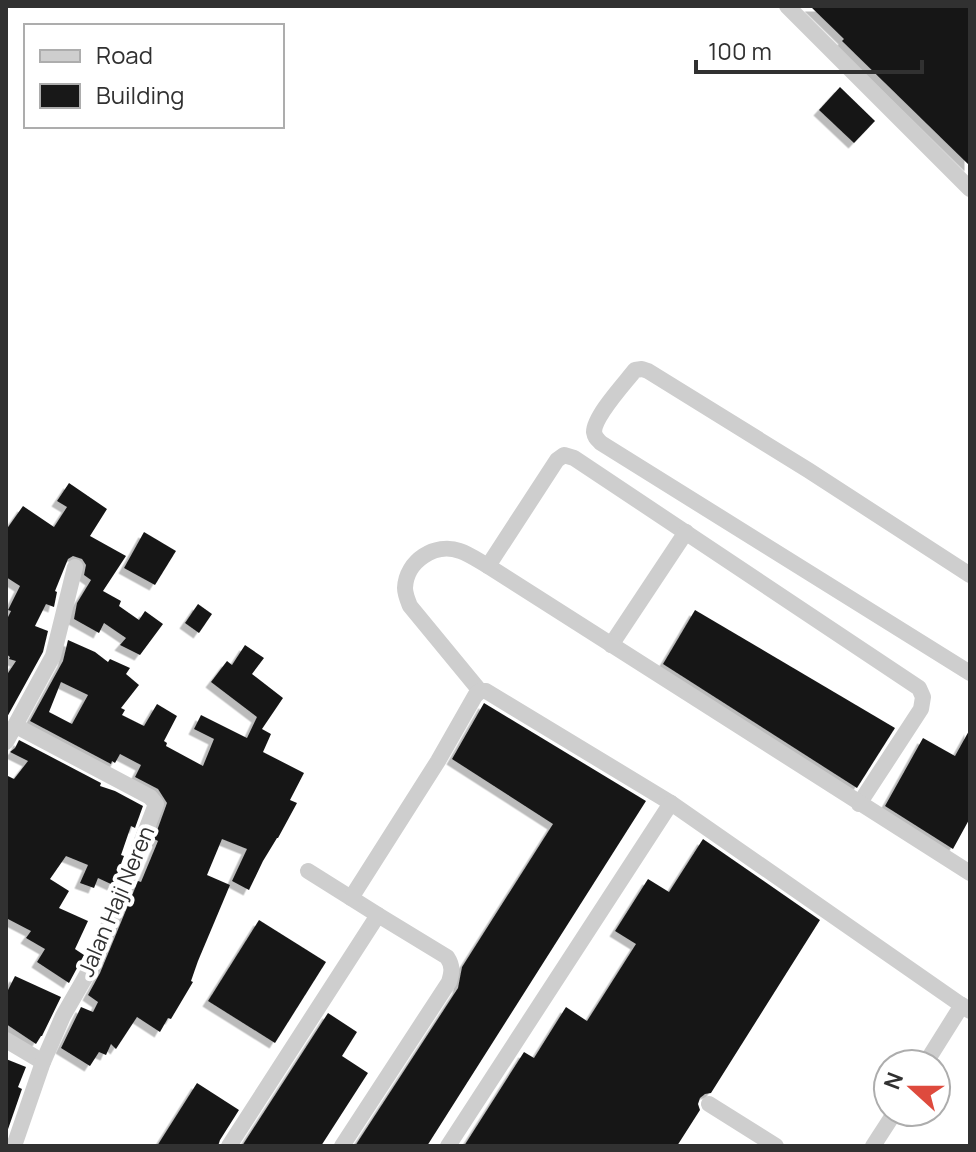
<svg xmlns="http://www.w3.org/2000/svg" width="976" height="1152" viewBox="0 0 976 1152" font-family="Manrope,sans-serif">
	<style>
		.building { fill: #181818; fill-rule: evenodd; filter: url(#shadow) }
		.lines { fill: none; stroke-linecap: round; stroke-linejoin: round }
		.minor { stroke: #cecece; stroke-width: 16 }
		.labels { text-anchor: middle; dominant-baseline: central; stroke-width: 8; stroke-linejoin: round; paint-order: stroke }
		.street-label { font-size: 22px; fill: #313131; stroke: #fff }
	</style>
	<defs>
		<filter id="shadow"><feDropShadow dx="-5.5" dy="5.5" stdDeviation="0" flood-color="#0004"/></filter>
	</defs>
	<rect width="100%" height="100%" fill="#fff"/>
	<g class="building">
		<path d="M810,6H970V166L842,41L844,39Z"/>
		<path d="M840,87L875,121L854,143L819,110Z"/>
		<path d="M69,483L107,509L90,536L126,556L103,591L121,601L119,606L139,620L145,611L163,624L140,655L120,645L126,638L104,623L99,633L74,619L77,603L91,580L84,575L86,565L82,559L73,556L68,559L55,591L57,592L54,607L46,604L35,626L48,631L43,652L6,719V676L16,661L9,659L10,657L6,654V621L11,611L8,610L20,586L6,577V530L23,506L54,527L67,507L57,501Z"/>
		<path d="M144,532L176,551L155,585L124,568Z"/>
		<path d="M198,604L212,614L199,633L185,623Z"/>
		<path d="M695,610L895,728L857,788L663,664Z"/>
		<path d="M68,640L95,652L108,662L110,659L130,668L126,674L139,685L121,708L125,710L122,715L144,726L157,704L177,716L164,741L167,743L166,746L203,766L214,739L194,729L201,715L247,738L257,717L211,682L227,661L232,665L245,645L264,658L252,674L283,698L262,729L271,734L263,752L304,773L290,800L297,803L278,838H277L263,861L249,890L232,881L247,849L222,839L207,875L230,885L198,961L191,981L193,982L171,1019L168,1018L160,1032L137,1017L116,1049L111,1044L106,1055L99,1052L90,1066L61,1048L81,1007L93,1012L98,1002L88,995L100,973L138,881L141,882L158,841L154,839L167,803L158,789L135,777L141,765L120,754L115,763L112,761L111,764L30,721L63,661ZM61,682L88,695L72,724L49,712Z"/>
		<path d="M484,703L646,801L427,1146H355L458,988L462,967L553,824L452,759Z"/>
		<path d="M970,729V818L953,849L885,806L923,738L955,756Z"/>
		<path d="M19,740L101,783L100,786L115,791L143,806L135,828L131,826L121,855L124,856L113,885L98,878L94,888L80,883L88,865L66,856L50,879L69,891L59,908L88,921L75,949L84,955L69,983L37,962L45,949L26,938L31,931L6,918V775L14,779L28,761L10,752L15,748Z"/>
		<path d="M703,839L820,920L711,1093L705,1094L700,1098L698,1104L700,1110L677,1146H464L524,1052L534,1058L566,1007L587,1021L636,944L615,931L648,879L669,892Z"/>
		<path d="M259,920L326,962L275,1043L208,1001Z"/>
		<path d="M15,976L61,997L42,1036H41L36,1044L6,1024V994Z"/>
		<path d="M328,1013L357,1032L342,1056L368,1073L321,1146H242Z"/>
		<path d="M6,1059L26,1067L18,1087L22,1089L6,1135Z"/>
		<path d="M197,1083L239,1110L220,1140L218,1146H157Z"/>
	</g>
	<g class="lines">
		<g class="minor">
			<path d="M787,6L970,189"/>
			<path d="M488,566L557,460L564,455L574,458L919,688L923,697L921,709L859,804"/>
			<path d="M970,575L808,470L648,371L642,369L635,370C625,383 594,416 594,432C595,438 597,439 601,443L970,673"/>
			<path d="M611,645L686,532"/>
			<path d="M480,691L410,606C408,601 405,594 405,588C406,561 435,542 460,551C469,554 479,561 488,566L970,873"/>
			<path d="M6,742L53,656L75,567"/>
			<path d="M308,871L351,898"/>
			<path d="M378,915L351,898L438,761L475,696L480,691H486L671,803L970,1011"/>
			<path d="M6,1040L43,1062"/>
			<path d="M925,1064L962,1005"/>
			<path d="M709,1104L776,1146"/>
			<path d="M14,1146L43,1062L63,1016L90,969L118,903L156,804L150,797L16,726"/>
			<path d="M229,1146L378,915L447,957C453,966 452,972 449,982L342,1146"/>
			<path d="M448,1146L671,803"/>
			<path d="M873,1146L895,1112"/>
		</g>
	</g>
	<g class="labels">
		<g class="street-label">
			<text transform="translate(116 901) rotate(-67)">Jalan Haji Neren</text>
		</g>
	</g>
	<rect width="976" height="1152" fill="none" stroke="#313131" stroke-width="16"/>
	<rect x="24" y="24" width="260" height="104" fill="#ffffff" stroke="#adadad" stroke-width="2"/>
	<rect x="40" y="50" width="40" height="12" fill="#cecece" stroke="#adadad" stroke-width="2"/>
	<text x="96" y="64" font-size="24" fill="#313131">Road</text>
	<rect x="40" y="84" width="40" height="24" fill="#181818" stroke="#adadad" stroke-width="2"/>
	<text x="96" y="104" font-size="24" fill="#313131">Building</text>
	<g transform="translate(912 1088) rotate(291)"><circle r="38" fill="#ffffff" stroke="#adadad" stroke-width="2"/>
	<path d="M0-6L14 30L0 20L-14 30Z" fill="#de4a3d"/>
	<text y="-12" font-size="22" font-weight="bold" text-anchor="middle" fill="#313131">N</text>
	</g>
	<path d="M696 60v12h226v-12" fill="none" stroke="#313131" stroke-width="4"/>
	<text x="708" y="60" font-size="24" fill="#313131" stroke="#ffffff" stroke-width="6" paint-order="stroke">100 m</text>
</svg>
